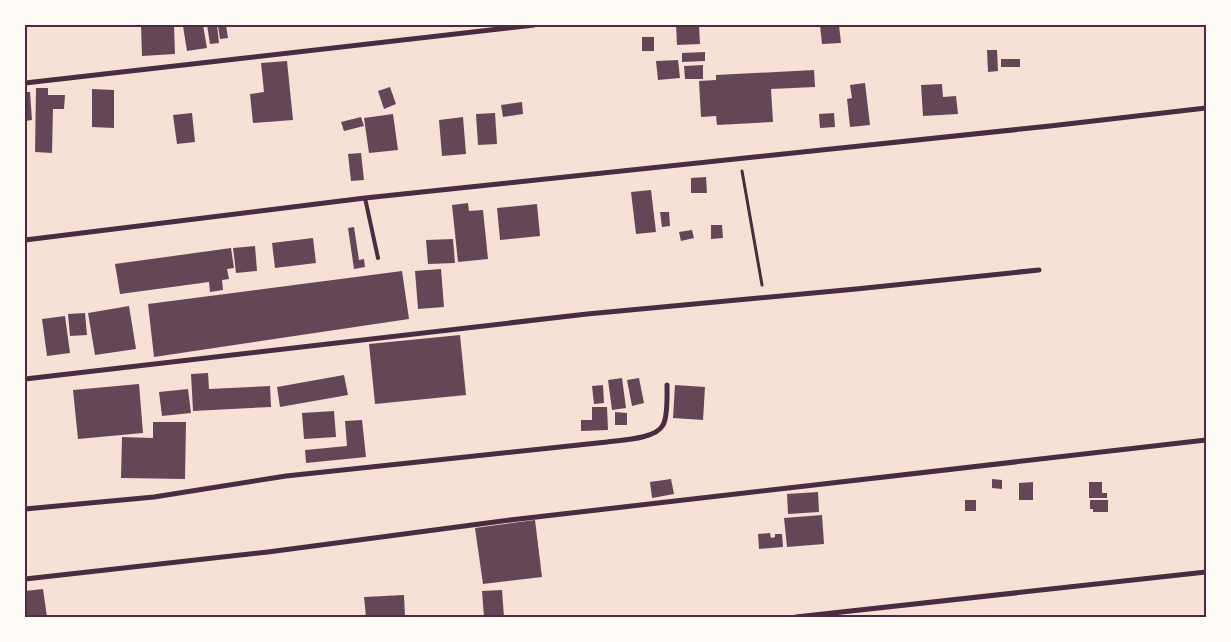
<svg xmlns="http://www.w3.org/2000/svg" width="1231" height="642" viewBox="0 0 1231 642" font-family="'Exo 2',sans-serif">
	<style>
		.building { fill: #644757 }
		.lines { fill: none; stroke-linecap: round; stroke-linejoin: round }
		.path { stroke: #4a2c40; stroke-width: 3 }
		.service { stroke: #4a2c40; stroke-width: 4 }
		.minor { stroke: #4a2c40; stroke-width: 5 }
		.neatline { fill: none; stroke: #4a2c40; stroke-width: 2 }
	</style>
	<rect width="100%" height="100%" fill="#f7e1d7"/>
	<g class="building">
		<path d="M141,25H174L175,54L142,56Z"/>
		<path d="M189,25H203L207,48L187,51L183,26Z"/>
		<path d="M207,25H217L219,43L210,44Z"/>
		<path d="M226,25L228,38L220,39L218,26Z"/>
		<path d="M676,25H699L700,44L677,45Z"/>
		<path d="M820,25H839L841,43L822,44Z"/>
		<rect x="642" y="37" width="12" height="14"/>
		<path d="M987,50H997L998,71L988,72Z"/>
		<path d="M705,52V61L682,62V53Z"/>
		<rect x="1001" y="59" width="19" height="8"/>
		<path d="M678,60L680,78L658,80L656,61Z"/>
		<path d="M287,61L293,120L253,123L250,94L264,92L261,63Z"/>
		<path d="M703,65V79H685L684,66Z"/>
		<path d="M814,70L815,87L771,89L773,122L717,125L716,116L701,117L699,81L716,80V75Z"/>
		<path d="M865,83L870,125L850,127L847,99L852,98L850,85Z"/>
		<path d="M942,84L943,97L956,96L958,114L923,116L921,85Z"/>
		<path d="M390,87L396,104L384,109L378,91Z"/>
		<path d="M36,88H48V95H65L64,109H53L52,153L35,152Z"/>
		<path d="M92,89L114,90V128L92,127Z"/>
		<path d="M25,92H30L32,120L25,121Z"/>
		<path d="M522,102L523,114L503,117L501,105Z"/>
		<path d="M192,113L195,142L177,144L173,115Z"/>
		<path d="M495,113L497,144L478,145L476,114Z"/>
		<path d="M834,113L835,127L820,128L819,114Z"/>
		<path d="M393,114L398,150L369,153L364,118Z"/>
		<path d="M361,117L364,126L344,131L341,122Z"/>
		<path d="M463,117L466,154L442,156L439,120Z"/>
		<path d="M361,153L364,180L351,181L348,154Z"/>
		<path d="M706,177L707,193H691V178Z"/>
		<path d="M651,190L656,232L636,234L631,192Z"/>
		<path d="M468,203L469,211L483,210L488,259L458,262L452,205Z"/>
		<path d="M537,204L540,236L500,240L497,208Z"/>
		<path d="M660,212H669L670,226L662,227Z"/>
		<path d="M711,225H722L723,238L711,239Z"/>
		<path d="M354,227L359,260L364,259L365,267L354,269L348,228Z"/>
		<path d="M692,230L694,238L681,241L679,232Z"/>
		<path d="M313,238L316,263L275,268L272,243Z"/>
		<path d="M453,239L455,263L428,264L426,240Z"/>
		<path d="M255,246L257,271L236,273L233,248Z"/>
		<path d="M231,248L234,268L227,269L229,279L222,280L223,290L210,292L209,282L120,294L115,264Z"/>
		<path d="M441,269L444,307L418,309L415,271Z"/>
		<path d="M402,271L409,319L154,357L148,304Z"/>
		<path d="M129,306L136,349L95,355L88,313Z"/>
		<path d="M85,313L87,335L70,336L68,314Z"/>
		<path d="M65,316L70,353L47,356L42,319Z"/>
		<path d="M460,335L466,395L375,404L369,344Z"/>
		<path d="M208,373L209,389L270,386L271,407L193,411L191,374Z"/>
		<path d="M344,375L348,395L280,407L277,387Z"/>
		<path d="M622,378L626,408L612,410L608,380Z"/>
		<path d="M639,378L644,403L632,406L627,380Z"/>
		<path d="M139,384L143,433L78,439L73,390Z"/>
		<path d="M603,385L604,403L594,404L592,386Z"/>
		<path d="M675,385L705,387L703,420L673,418Z"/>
		<path d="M188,389L191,413L162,416L159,392Z"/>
		<path d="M592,407H607L608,430L581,431V420H592Z"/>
		<path d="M334,411L336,437L304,439L302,413Z"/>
		<path d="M615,412L627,413V425H615Z"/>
		<path d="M362,420L366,457L306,463L305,450L347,446L345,421Z"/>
		<path d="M153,422H186L185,479L121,478L122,437L153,438Z"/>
		<path d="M671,479L674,494L652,498L650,482Z"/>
		<path d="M992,479L1002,480V489L992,488Z"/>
		<path d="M1033,482V500H1019V483Z"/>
		<path d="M1089,482H1102V493H1107V498H1089Z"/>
		<path d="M818,492L819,512L788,514L787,494Z"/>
		<rect x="965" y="500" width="11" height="11"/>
		<path d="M1090,500H1108V512H1093V509H1090Z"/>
		<path d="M822,515L824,544L787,547L784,518Z"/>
		<path d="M535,520L542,577L483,584L475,528Z"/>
		<path d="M770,533L771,538L775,537V534H782L783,547L759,549L758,534Z"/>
		<path d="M43,589L47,617H25V591Z"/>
		<path d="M502,590L504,617H484L482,591Z"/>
		<path d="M404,595L405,617H366L364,597Z"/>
	</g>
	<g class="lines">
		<path class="path" d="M742,171L762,285"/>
		<path class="service" d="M365,198L378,258"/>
		<g class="minor">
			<path d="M25,83L534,25"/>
			<path d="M25,240L365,198L1050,126L1206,108"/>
			<path d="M25,379L587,314L856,289L1039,270"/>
			<path d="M25,509L154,497L286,476L607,442C621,440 656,439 663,425C668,416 667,395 667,385"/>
			<path d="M25,579L268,552L510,520L1206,440"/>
			<path d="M796,617L1206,572"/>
		</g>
	</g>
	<rect width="1231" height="642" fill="none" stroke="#fffaf5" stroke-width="52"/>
	<rect x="26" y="26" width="1179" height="590" class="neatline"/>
</svg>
